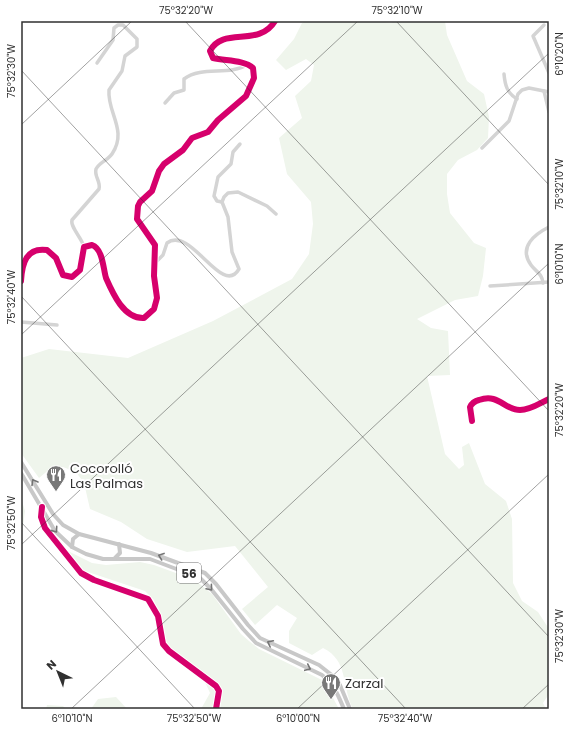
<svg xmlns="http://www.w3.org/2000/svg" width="570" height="730" viewBox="0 0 570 730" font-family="Poppins,sans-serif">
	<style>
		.green { fill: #eff5ec }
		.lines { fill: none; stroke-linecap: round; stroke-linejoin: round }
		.minor { stroke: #d4d4d4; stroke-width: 3.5 }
		.major { stroke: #c8c8c8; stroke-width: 4 }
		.cycleway-casing { stroke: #fff; stroke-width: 8 }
		.cycleway { stroke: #d6006c; stroke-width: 6 }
		.oneway { stroke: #747474 }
		.ticks { fill: none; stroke: #303030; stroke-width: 1; stroke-opacity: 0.45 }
		.labels { text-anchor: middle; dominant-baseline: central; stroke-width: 4; stroke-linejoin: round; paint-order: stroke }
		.shield { fill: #fff; stroke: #6e6e6e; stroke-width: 1 }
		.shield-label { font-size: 12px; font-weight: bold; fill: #303030 }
		.poi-label { font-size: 13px; fill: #303030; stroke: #fff; text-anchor: start }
		.neatline { fill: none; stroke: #303030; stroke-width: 1.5 }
		.ticks-label { font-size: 10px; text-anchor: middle; fill: #303030 }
	</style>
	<rect width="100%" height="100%" fill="#fff"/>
	<g class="green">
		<path d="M308,21H378L391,23L395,21H445L447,35L467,81L484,94L489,117L488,138L477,150L458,160L447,174V194L450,213L474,243L486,248L483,276L478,296L455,300L417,319L431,328L448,331L450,375L427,376L445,454L459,469L464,465L462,447L469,443L485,484L506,501L512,519L513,583L522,601L538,612L549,629V694L543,703L546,709H353C341,685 349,661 323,648L312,655L289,643V631L297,618L277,605L255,625L242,609L268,587L235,546L187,552L147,539L121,522L90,509L84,483L76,472L63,467L51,468L39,478L21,453V358L49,349L128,358L213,321L292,279L309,254L313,224L311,202L287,174L279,138L302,118L295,96L311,81L314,65L306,59L286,70L276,60L294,39L302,23Z"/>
		<path d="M21,498L25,511L21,541Z"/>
		<path d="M64,549L92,563L106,565L140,562L154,565L195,580L212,594L241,634L249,641L259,649L324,681L339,709H201L210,693L205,682L170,647L164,638L154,600L145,591L82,570Z"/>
		<path d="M116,697L127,709H91L98,699Z"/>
		<path d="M47,705L63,706L66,709H46Z"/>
	</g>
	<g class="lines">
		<g class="minor">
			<path d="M544,25L533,36L549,73"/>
			<path d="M504,74C505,85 507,93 517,99"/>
			<path d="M544,91L549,112"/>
			<path d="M165,103L174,93L184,90V79C203,65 229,77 248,64"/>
			<path d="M482,148L509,121L518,94L522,90L529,88L549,92"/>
			<path d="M222,202L217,201L214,196L218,177L231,164L233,152L240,144"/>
			<path d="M84,247C82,238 70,227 72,220L99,189C101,181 94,177 96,169C100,162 108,160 112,154C128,130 107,113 109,90L122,71L125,56L137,47V39L123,25H118L114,28L113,40L97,63"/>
			<path d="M154,264L163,255L167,243C191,225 222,298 239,269L232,252L228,217L222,202L224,197L228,193L238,192L267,206L276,214"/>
			<path d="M21,281C22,264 26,247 47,250L56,258L63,275L72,277L80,270L84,247L92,245C103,249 103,268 106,278C113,294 124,319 144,318L154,309L157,298L154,276L155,245L137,219L138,206L140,202L152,191L159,171L164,164L183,150L192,138L208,132L218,120L246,96L254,78L253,68C244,60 226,61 213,58L210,51C223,26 259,48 275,21"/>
			<path d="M543,283C542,273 536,272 531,265C518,247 535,234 549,227"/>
			<path d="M490,286L549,282"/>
			<path d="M21,322L57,325"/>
			<path d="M472,421L470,407C472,403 475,401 479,400C499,393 504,410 520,410C531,410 540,403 549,399"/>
			<path d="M42,508L41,517L45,528L81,573L94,580L148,599L158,616L163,644L169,651L216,686L219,691L216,709"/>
		</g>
		<g class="major">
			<path d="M21,462L53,514L63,525L79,534L151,553L205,573L216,584L248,625L260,638L319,665L333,676L340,685L350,709"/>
			<path d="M21,473L55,531L72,547L86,554L103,559H150L200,578L211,589L243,629L256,643L322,675C334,684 338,695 344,709"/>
			<path d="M72,547L73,539L79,534"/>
			<path d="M115,558L120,553L119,544"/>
		</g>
		<defs>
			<g id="cycleway">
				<path d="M21,281C22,264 26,247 47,250L56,258L63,275L72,277L80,270L84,247L92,245C103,249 103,268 106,278C113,294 124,319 144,318L154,309L157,298L154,276L155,245L137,219L138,206L140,202L152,191L159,171L164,164L183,150L192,138L208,132L218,120L246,96L254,78L253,68C244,60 226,61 213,58L210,51C223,26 259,48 275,21"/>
				<path d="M472,421L470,407C472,403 475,401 479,400C499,393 504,410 520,410C531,410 540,403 549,399"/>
				<path d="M42,507L41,517L45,528L81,573L94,580L148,599L158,616L163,644L169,651L216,686L219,691L216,709"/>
			</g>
		</defs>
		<use href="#cycleway" class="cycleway-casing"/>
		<use href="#cycleway" class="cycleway"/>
	</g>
	<defs><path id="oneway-chevron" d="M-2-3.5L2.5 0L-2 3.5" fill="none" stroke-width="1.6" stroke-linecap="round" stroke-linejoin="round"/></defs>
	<g class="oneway">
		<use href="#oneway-chevron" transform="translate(34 482) rotate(-121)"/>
		<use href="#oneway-chevron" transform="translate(55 530) rotate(55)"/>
		<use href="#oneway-chevron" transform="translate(161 556) rotate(-160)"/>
		<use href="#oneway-chevron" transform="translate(210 588) rotate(50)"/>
		<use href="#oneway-chevron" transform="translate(270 643) rotate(-153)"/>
		<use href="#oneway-chevron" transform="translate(308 668) rotate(25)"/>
	</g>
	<path class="ticks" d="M185,21L549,411M396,21L549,185M21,70L549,637M21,125L132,21M21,296L406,709M21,335L358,21M21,522L195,709M21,545L549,53M71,709L549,263M297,709L549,474M522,709L549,684"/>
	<defs>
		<symbol id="restaurant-pin" viewBox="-11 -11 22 30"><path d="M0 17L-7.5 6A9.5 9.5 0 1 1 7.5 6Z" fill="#787878" stroke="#fff"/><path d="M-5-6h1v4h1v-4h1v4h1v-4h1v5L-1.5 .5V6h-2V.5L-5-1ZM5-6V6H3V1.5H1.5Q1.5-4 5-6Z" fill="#fff"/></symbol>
	</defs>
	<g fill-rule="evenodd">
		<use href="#restaurant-pin" x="45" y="464" width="22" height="30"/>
		<use href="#restaurant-pin" x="320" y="672" width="22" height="30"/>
	</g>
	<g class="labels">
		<rect class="shield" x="177" y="563" width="24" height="20" rx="3"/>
		<g class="shield-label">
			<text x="189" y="573">56</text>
		</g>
		<g class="poi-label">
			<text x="70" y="468">Cocorolló<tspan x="70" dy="15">Las Palmas</tspan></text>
			<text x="345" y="683">Zarzal</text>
		</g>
	</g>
	<rect width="570" height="730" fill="none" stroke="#ffffff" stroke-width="44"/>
	<g transform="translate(58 672) rotate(317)" stroke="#ffffff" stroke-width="3" paint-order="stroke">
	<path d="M0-3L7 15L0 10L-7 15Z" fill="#303030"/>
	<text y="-6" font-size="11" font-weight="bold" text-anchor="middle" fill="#303030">N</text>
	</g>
	<rect x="22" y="22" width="526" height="686" class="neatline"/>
	<g class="ticks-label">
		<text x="186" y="14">75°32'20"W</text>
		<text x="397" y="14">75°32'10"W</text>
		<text transform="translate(559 54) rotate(-90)" y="4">6°10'20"N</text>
		<text transform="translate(11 71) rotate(-90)" y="4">75°32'30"W</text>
		<text transform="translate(559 184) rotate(-90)" y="4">75°32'10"W</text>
		<text transform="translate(559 264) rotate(-90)" y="4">6°10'10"N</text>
		<text transform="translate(11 297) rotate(-90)" y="4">75°32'40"W</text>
		<text transform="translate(559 410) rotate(-90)" y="4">75°32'20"W</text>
		<text transform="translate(11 523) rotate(-90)" y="4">75°32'50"W</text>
		<text transform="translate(559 636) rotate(-90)" y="4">75°32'30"W</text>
		<text x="72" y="722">6°10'10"N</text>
		<text x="194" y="722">75°32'50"W</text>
		<text x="298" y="722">6°10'00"N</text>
		<text x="405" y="722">75°32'40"W</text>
	</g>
</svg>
